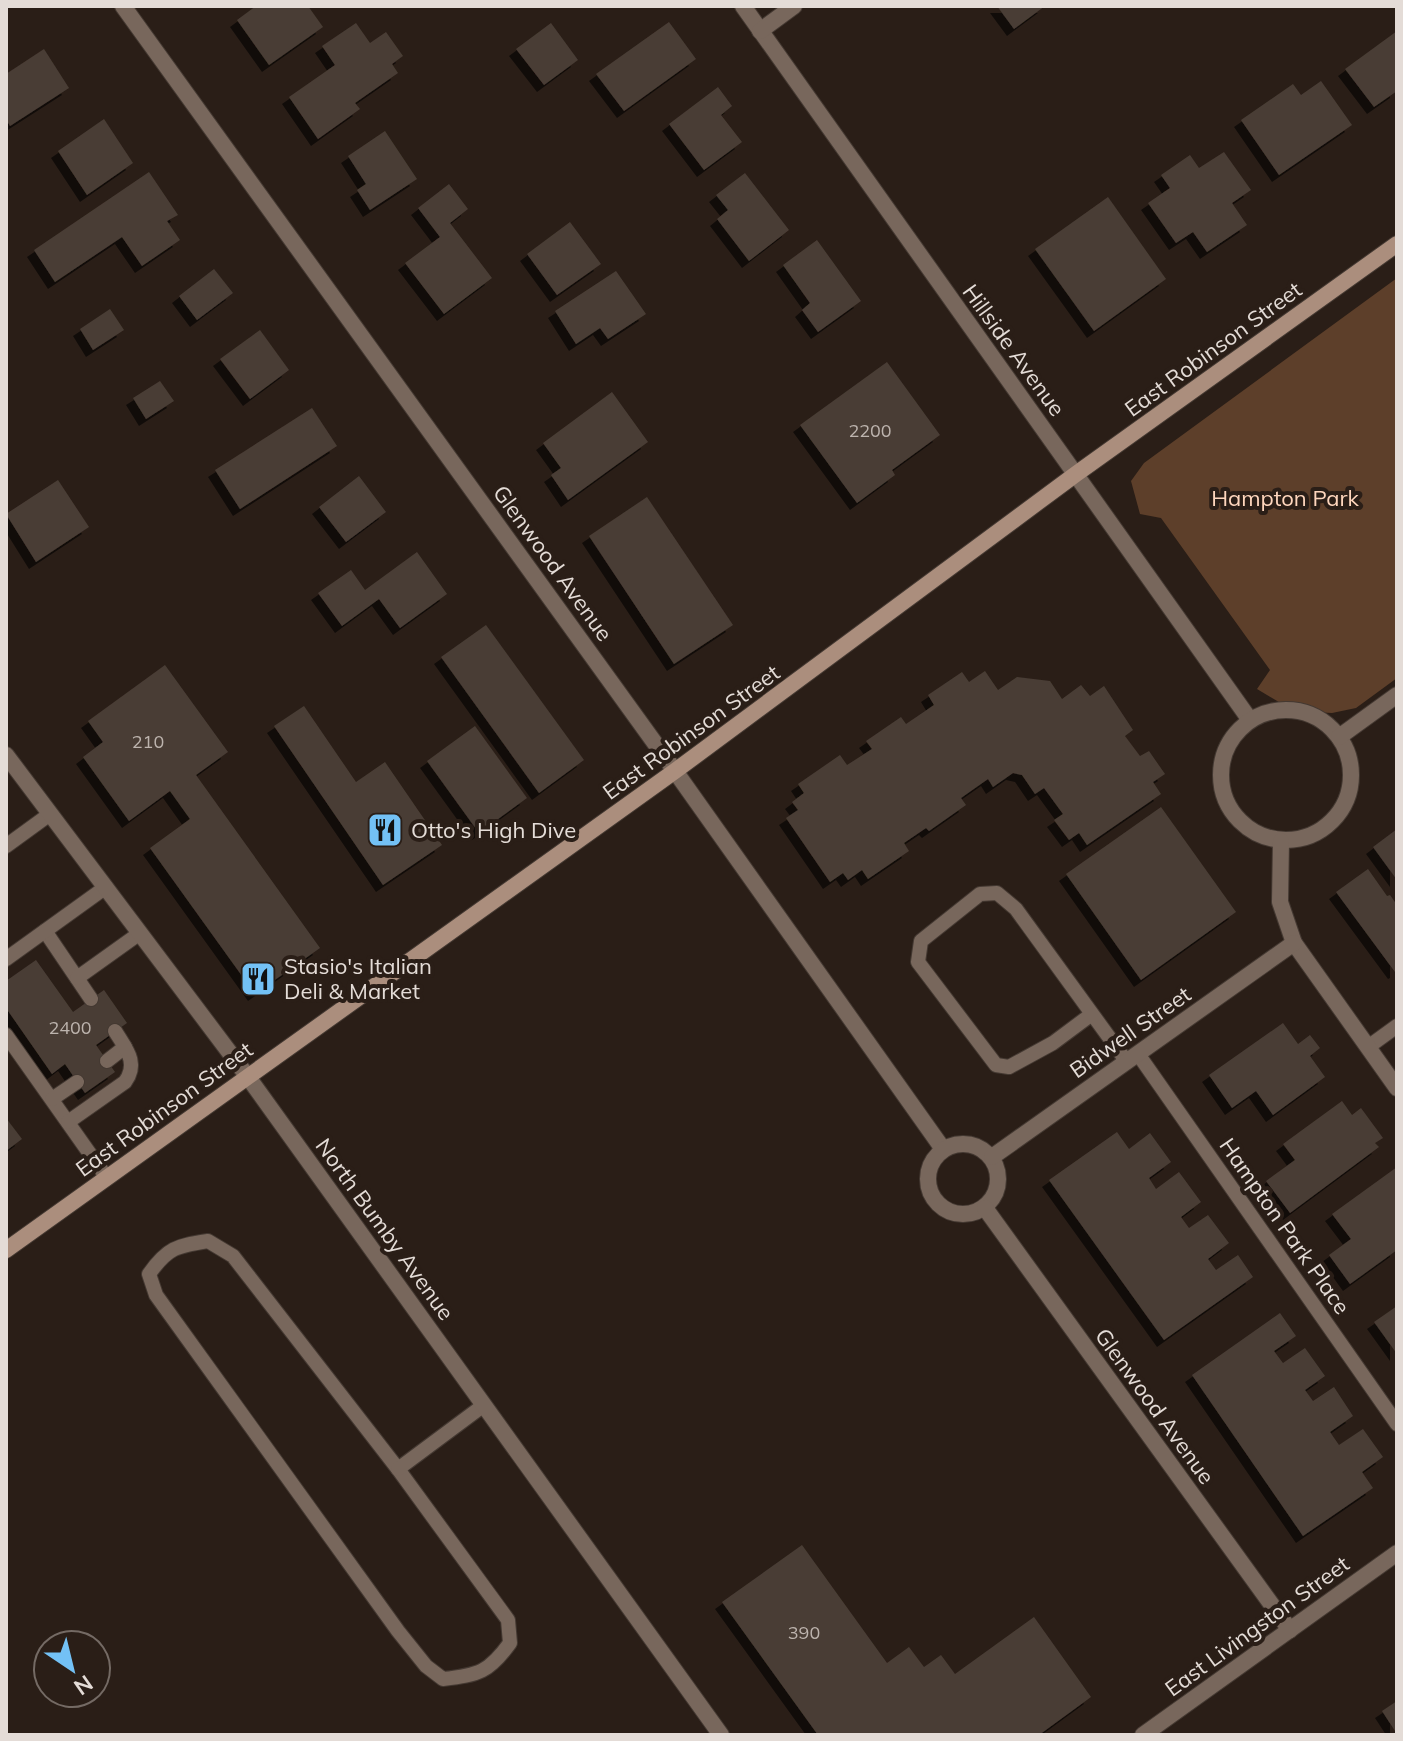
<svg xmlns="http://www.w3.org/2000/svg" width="1403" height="1741" viewBox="0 0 1403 1741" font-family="Mulish,sans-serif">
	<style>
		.green { fill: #5d3f2a }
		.building { fill: #493d35; filter: url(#shadow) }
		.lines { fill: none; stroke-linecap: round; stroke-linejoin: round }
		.service-casing { stroke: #443932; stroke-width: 16 }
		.minor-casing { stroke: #443932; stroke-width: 18 }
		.tertiary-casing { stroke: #443932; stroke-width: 18 }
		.secondary-casing { stroke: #443932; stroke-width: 18 }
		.service { stroke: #78675c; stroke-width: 14 }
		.minor { stroke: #78675c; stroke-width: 16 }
		.tertiary { stroke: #78675c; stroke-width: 16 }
		.secondary { stroke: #ab8e7d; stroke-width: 16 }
		.labels { text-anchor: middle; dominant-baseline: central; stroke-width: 8; stroke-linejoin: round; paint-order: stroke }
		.number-label { font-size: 18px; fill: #bdb4ae }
		.street-label { font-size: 22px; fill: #e4dcd7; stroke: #2a1e17 }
		.park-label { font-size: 22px; fill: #fed6bd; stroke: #2a1e17 }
		.poi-label { font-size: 22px; fill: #e4dcd7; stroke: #2a1e17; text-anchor: start }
	</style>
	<defs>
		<filter id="shadow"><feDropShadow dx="-7" dy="7" stdDeviation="0" flood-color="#0009"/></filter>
	</defs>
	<rect width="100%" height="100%" fill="#2a1e17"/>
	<path class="green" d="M1397,278V678L1356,708L1332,713L1294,711L1257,689L1270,670L1161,518L1140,514L1131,481L1144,463Z"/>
	<g class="building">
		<path d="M256,6H308L323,27L269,65L237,20Z"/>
		<path d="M997,6H1045L1014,29Z"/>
		<path d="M669,22L696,59L624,111L596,74Z"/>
		<path d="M356,23L370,43L386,32L403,56L392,64L398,73L355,103L360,109L318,139L289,97L335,65L322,46Z"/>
		<path d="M551,23L578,60L544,85L516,49Z"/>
		<path d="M1397,31V91L1374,107L1345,69Z"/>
		<path d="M44,49L69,88L10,126L6,119V74Z"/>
		<path d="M1321,81L1352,125L1279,175L1241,120L1293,84L1301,95Z"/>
		<path d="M718,87L732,106L721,115L742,142L704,170L669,124Z"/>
		<path d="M104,119L133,163L87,195L58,151Z"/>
		<path d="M385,131L417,179L370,210L357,190L366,184L348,156Z"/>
		<path d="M1224,152L1251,190L1232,203L1247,225L1207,252L1193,232L1176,243L1148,203L1170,188L1161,175L1190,155L1199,168Z"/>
		<path d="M149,172L178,215L167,221L180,240L142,266L122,237L55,282L34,250Z"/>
		<path d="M745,173L789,230L749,261L717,219L728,210L716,195Z"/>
		<path d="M449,184L468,209L450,223L492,278L444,314L405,263L440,237L418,208Z"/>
		<path d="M1108,197L1166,279L1094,331L1035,249Z"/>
		<path d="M570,222L601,264L557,295L527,254Z"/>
		<path d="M817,240L861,301L818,332L802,310L810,303L783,265Z"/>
		<path d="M214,269L233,293L197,320L179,296Z"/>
		<path d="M616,271L646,314L608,339L600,328L576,344L555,311Z"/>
		<path d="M110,309L124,330L93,350L80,329Z"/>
		<path d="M260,330L289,370L250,399L220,359Z"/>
		<path d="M887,362L940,435L892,470L895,475L857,503L800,425Z"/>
		<path d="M160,381L174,401L146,419L133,398Z"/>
		<path d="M612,392L648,442L568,500L551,475L561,468L543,443Z"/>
		<path d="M312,408L337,446L240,509L215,470Z"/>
		<path d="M359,476L386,512L346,542L319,507Z"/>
		<path d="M58,480L89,527L36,562L6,514Z"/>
		<path d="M647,497L733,625L674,664L589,536Z"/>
		<path d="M417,552L447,594L400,628L379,599L342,626L318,593L351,570L365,590Z"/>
		<path d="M486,625L584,760L539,793L441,657Z"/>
		<path d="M165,665L228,752L196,775L320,948L255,994L150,848L190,819L170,791L129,821L83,757L103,742L88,721Z"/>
		<path d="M985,671L998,690L1017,677L1050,681L1062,699L1081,685L1090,696L1104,686L1133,730L1125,736L1140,756L1149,751L1165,774L1153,782L1161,794L1087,845L1079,833L1069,840L1054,820L1063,814L1044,788L1035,794L1022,775L1013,773L993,787L988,779L961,798L966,805L929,831L926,828L904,843L909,851L868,879L862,870L848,880L843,873L830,882L786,818L798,810L792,802L804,793L798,784L840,755L847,765L872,749L866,741L901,717L906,724L934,705L928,695L962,672L969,682Z"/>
		<path d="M304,706L356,782L385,762L442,845L383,885L274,726Z"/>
		<path d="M475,726L527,798L479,833L427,761Z"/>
		<path d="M1161,807L1236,912L1141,980L1066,874Z"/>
		<path d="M1397,829V880L1373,847Z"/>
		<path d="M1368,869L1387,896L1390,895L1397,905V971L1395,972L1336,892Z"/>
		<path d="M36,960L73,1012L104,990L127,1023L96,1045L115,1072L85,1093L65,1064L52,1074L6,1008V981Z"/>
		<path d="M1283,1023L1298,1044L1310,1035L1320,1048L1310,1056L1325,1077L1273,1115L1256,1091L1232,1108L1209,1075Z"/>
		<path d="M1342,1101L1352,1115L1361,1108L1383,1138L1375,1143L1379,1147L1290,1213L1266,1181L1295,1160L1283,1144Z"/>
		<path d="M6,1118L22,1139L6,1151Z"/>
		<path d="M1117,1132L1129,1149L1150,1133L1171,1162L1149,1178L1156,1189L1179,1172L1201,1202L1181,1217L1189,1228L1208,1215L1229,1243L1208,1259L1216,1270L1238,1255L1253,1277L1164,1340L1049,1180Z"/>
		<path d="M1397,1167V1250L1350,1284L1329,1255L1351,1239L1332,1214Z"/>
		<path d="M1397,1306V1354L1374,1322Z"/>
		<path d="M1280,1313L1296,1336L1274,1351L1283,1363L1305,1348L1325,1376L1305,1390L1313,1401L1334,1387L1353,1416L1330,1432L1339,1445L1363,1429L1383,1457L1362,1472L1373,1488L1303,1536L1192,1375Z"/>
		<path d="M802,1545L887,1663L909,1647L924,1667L941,1655L955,1674L1034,1617L1091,1697L1039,1735H818L722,1602Z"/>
		<path d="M1397,1701V1734L1382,1711Z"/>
	</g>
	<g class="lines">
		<defs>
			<g id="service">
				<path d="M6,846L50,814"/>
				<path d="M45,931L91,999"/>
				<path d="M6,959L106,887"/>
				<path d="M77,978L140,933"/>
				<path d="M1092,1014L1053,1043L1009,1067L996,1065L918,962L921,941L980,894L997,893L1016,909L1127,1062"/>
				<path d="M6,1035L107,1178"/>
				<path d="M1368,1047L1397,1026"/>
				<path d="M1138,1054L1397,1424"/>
				<path d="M107,1061L125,1047"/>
				<path d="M52,1099L77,1082"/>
				<path d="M68,1122L125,1082C139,1063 126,1049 115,1031"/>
				<path d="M208,1241L233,1256L398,1469L508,1620L510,1643C489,1672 479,1675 443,1679L426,1666L398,1631L156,1295L149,1274C168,1247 177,1246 208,1241Z"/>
				<path d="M398,1469L484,1405"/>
			</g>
			<g id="minor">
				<path d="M123,6L675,771L943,1149"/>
				<path d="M743,6L1250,720"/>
				<path d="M760,31L794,6"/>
				<circle cx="1286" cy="775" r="65"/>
				<path d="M1339,737L1397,695"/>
				<path d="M1281,841L1280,902L1294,943L1397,1088"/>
				<circle cx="963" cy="1179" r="35"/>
				<path d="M992,1157L1294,943"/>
				<path d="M985,1208L1290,1630"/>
			</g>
			<g id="tertiary">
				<path d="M6,755L248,1077L721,1735"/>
				<path d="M1143,1735L1397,1553"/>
			</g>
			<path id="secondary" d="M6,1250L675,771L1076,474L1397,244"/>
		</defs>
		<use href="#service" class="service-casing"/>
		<use href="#minor" class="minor-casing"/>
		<use href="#tertiary" class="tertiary-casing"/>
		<use href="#secondary" class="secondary-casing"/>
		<use href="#service" class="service"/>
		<use href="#minor" class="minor"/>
		<use href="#tertiary" class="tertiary"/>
		<use href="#secondary" class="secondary"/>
	</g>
	<defs>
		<symbol id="restaurant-square" viewBox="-11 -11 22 22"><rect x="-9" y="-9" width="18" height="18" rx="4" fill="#73c1f5" stroke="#2a1e17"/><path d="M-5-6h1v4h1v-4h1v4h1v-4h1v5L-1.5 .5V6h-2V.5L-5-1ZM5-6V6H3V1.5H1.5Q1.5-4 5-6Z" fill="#111"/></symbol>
	</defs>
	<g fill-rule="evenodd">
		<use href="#restaurant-square" x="365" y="810" width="40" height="40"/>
		<use href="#restaurant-square" x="238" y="959" width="40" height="40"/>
	</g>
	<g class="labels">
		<g class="number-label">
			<text x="870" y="430">2200</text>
			<text x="148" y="741">210</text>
			<text x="70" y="1027">2400</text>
			<text x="804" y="1632">390</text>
		</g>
		<g class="street-label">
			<text transform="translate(1213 349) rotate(-36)">East Robinson Street</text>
			<text transform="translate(1014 350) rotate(54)">Hillside Avenue</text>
			<text transform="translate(553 563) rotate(54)">Glenwood Avenue</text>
			<text transform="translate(691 732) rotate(-36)">East Robinson Street</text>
			<text transform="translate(1130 1032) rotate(-35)">Bidwell Street</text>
			<text transform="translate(164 1109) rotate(-36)">East Robinson Street</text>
			<text transform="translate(1285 1226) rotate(55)">Hampton Park Place</text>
			<text transform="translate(385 1229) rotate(54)">North Bumby Avenue</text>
			<text transform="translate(1155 1406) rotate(54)">Glenwood Avenue</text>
			<text transform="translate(1257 1626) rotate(-36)">East Livingston Street</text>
		</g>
		<g class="park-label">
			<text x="1285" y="498">Hampton Park</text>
		</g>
		<g class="poi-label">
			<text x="411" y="830">Otto's High Dive</text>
			<text x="284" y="966">Stasio's Italian<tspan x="284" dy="25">Deli &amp; Market</tspan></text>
		</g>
	</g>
	<rect width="1403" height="1741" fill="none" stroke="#e4dcd7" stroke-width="16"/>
	<g transform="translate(72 1669) rotate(145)"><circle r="38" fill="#2a1e17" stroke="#746a64" stroke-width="2"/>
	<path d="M0-6L14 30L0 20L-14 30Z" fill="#73c1f5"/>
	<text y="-12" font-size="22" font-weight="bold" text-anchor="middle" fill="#e4dcd7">N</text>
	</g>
</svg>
